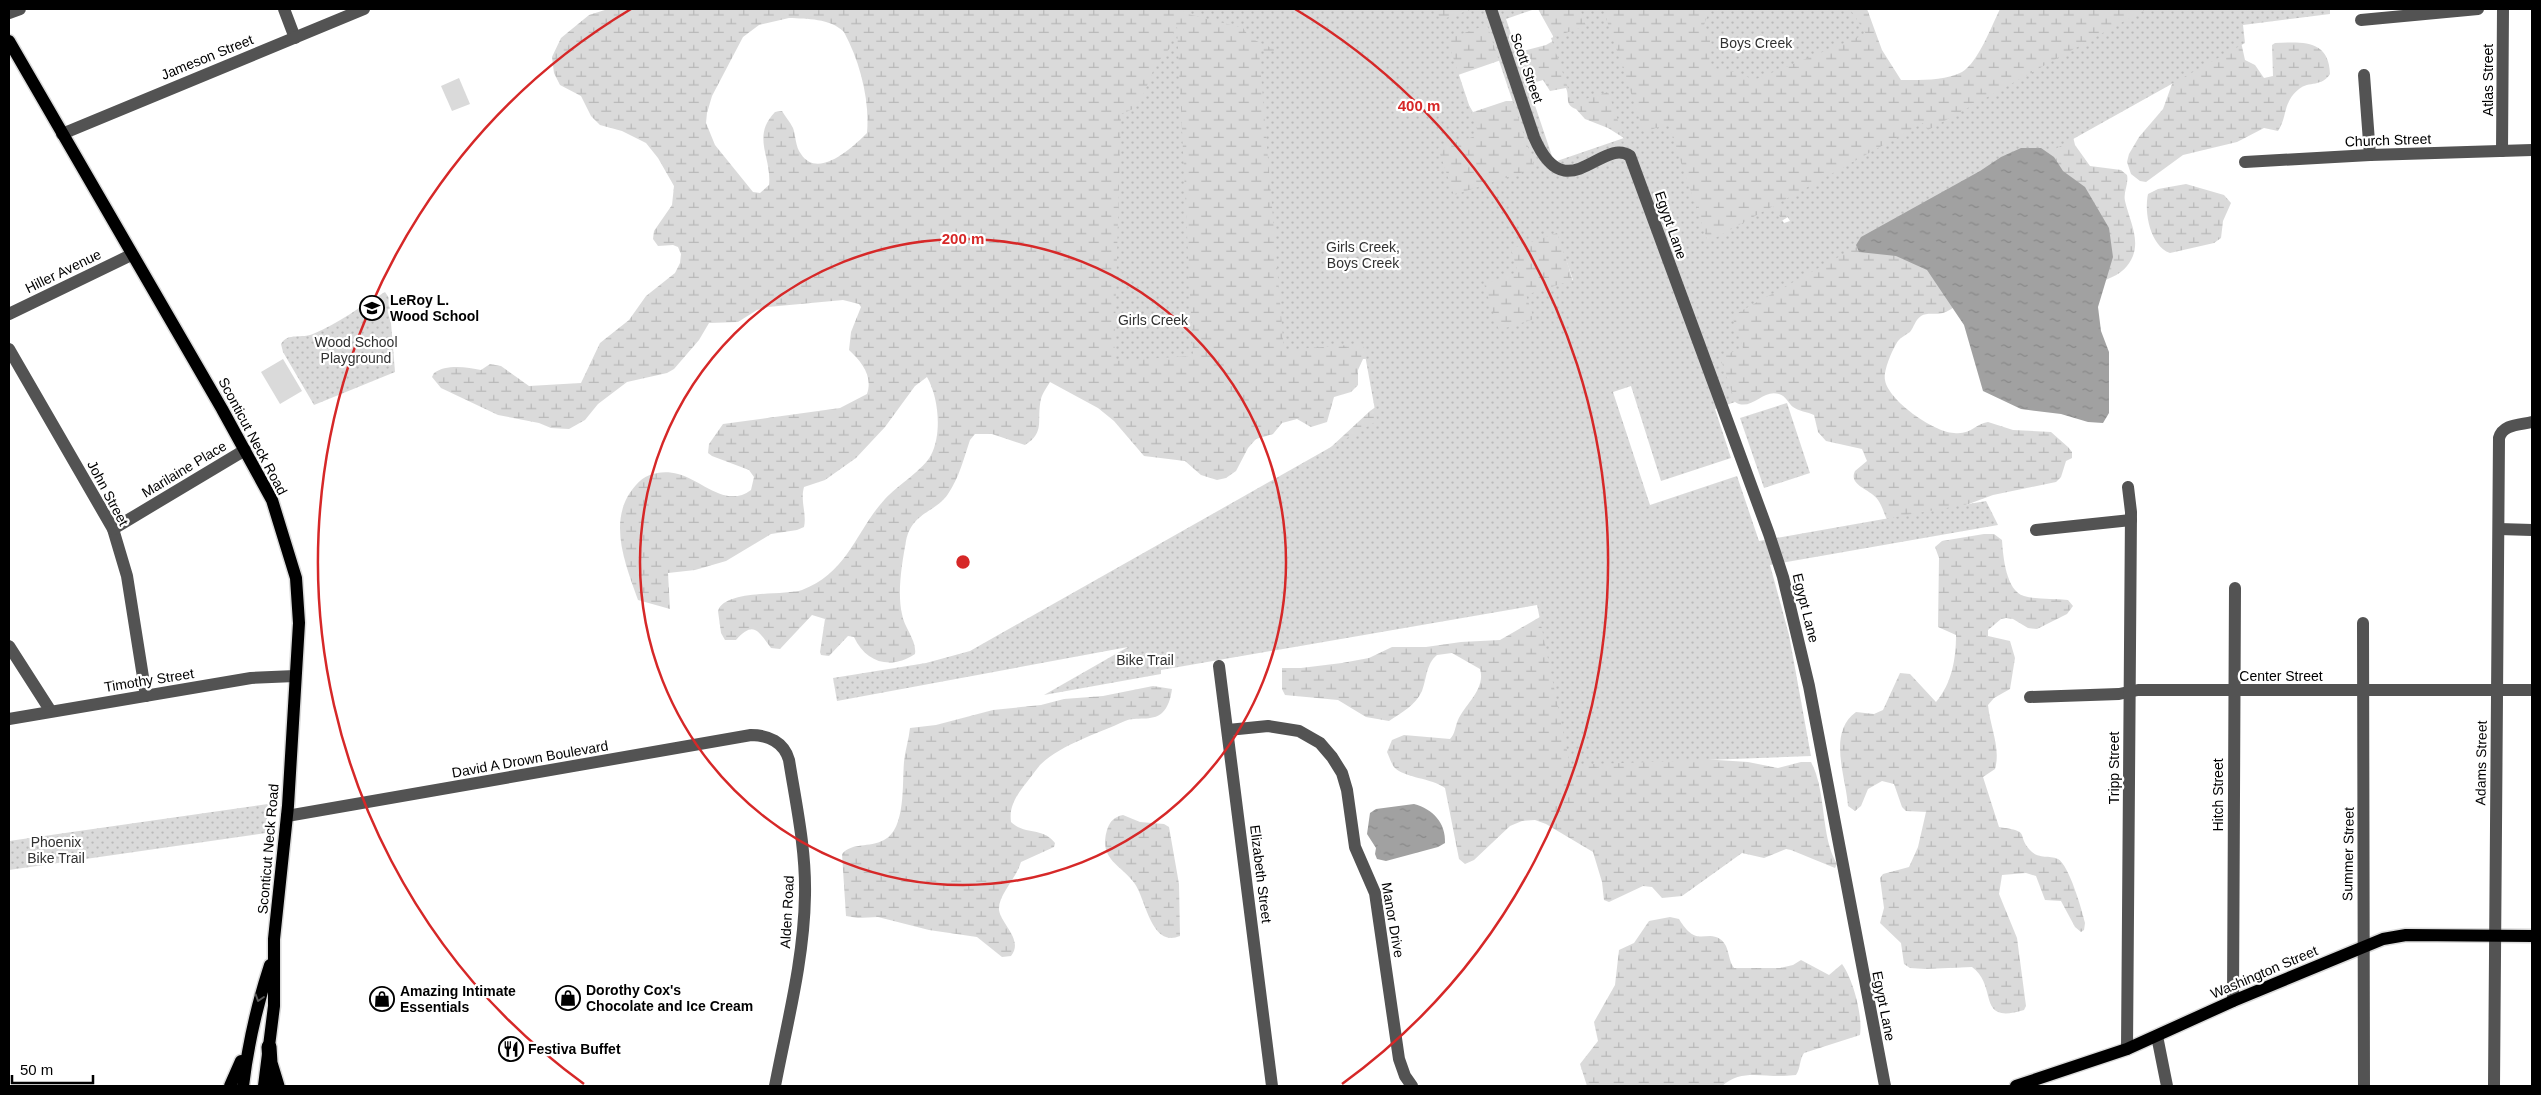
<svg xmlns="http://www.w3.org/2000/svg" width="2541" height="1095" viewBox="0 0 2541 1095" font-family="Helvetica,sans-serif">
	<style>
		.wetland { fill: url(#wetland-marsh); fill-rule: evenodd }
		.park { fill: url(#park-dots); fill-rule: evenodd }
		.garden { fill: #dadada }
		.water { fill: url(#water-ripples) }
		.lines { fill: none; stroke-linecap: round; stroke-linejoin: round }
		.major-casing { stroke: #dbdbdb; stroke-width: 15 }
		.highway-casing { stroke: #dbdbdb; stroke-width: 18 }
		.minor { stroke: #535353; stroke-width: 12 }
		.major { stroke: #000; stroke-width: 12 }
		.highway { stroke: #000; stroke-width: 15 }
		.oneway { stroke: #595959 }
		.ring { fill: none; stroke: #d62828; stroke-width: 2.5 }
		.labels { text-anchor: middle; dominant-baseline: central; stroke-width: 4.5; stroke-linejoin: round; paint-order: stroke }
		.park-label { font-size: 14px; fill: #313131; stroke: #fff }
		.street-label { font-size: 14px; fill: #000; stroke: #fff }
		.poi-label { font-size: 14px; font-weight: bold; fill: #000; stroke: #fff; text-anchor: start }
		.centre { fill: #d62828; stroke: #fff; stroke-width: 2.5 }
		.ring-label { font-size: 15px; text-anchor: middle; font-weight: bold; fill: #d62828; stroke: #fff; stroke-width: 4.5; stroke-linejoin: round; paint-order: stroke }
	</style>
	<defs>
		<pattern id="wetland-marsh" width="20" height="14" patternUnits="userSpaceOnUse" patternTransform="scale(1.25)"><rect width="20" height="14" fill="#dadada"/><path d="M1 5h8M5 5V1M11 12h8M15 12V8" fill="none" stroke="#b9b9b9"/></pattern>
		<pattern id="park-dots" width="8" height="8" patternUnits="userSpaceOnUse" patternTransform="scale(1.25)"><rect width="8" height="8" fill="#dadada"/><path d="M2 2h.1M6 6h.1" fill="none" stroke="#b9b9b9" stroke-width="1.8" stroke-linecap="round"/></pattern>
		<pattern id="water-ripples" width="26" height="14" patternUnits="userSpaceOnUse" patternTransform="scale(1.25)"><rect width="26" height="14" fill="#a1a1a1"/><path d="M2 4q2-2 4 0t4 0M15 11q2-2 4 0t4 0" fill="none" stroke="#898989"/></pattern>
	</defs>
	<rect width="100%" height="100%" fill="#fff"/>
	<g class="wetland">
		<path d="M608,9H1530L1496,19L1504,59L1458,75L1467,102L1473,112L1506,101H1518L1524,113L1577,296L1317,460L1370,411L1408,384L1385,358L1363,359L1358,370V385L1351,392L1334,397L1327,422L1311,427L1297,419L1282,423L1273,434L1256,439L1248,448L1236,471L1226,478L1217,480L1201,475L1185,461L1144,456L1114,421L1098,408L1050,382C1047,387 1042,394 1041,399C1036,420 1046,432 1025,445L992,434H975L970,440C964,458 959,478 948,494C935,513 912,512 906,541C902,563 897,593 902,614C904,628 917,640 915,654C891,670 866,663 854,637L848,636L829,656L821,655L820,652L825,619L812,615L780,649L771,648C758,631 754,620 736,640H725L721,633L718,611C725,589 784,596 802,590C848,573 857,529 885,499C897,486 924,469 931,455C942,434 939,398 927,377L915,386L885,427L856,458L825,480L804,487C800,501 807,514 804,527L797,530L771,534L726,561L695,570L668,573L670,609L638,600C625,563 606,518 636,485C646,473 663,470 678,474C702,480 726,509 751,490L754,477L749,470L712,456L708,453L709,444L723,424L840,408L867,394C873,376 862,362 849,350L851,332L861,307L859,304L843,300L768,307L757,310L738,322L709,323L699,340L674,369L667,373L627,382L598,404L585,420L569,429L551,428L539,423L498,415L441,388L432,377L434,373C446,364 467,367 481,370L490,364L501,366L529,386L581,383L600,343L629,320L646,296L675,273L680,263L681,254L678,247L673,245L658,246L653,239L654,231L672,205L674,186L658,158L646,143L622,131L600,125L591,116L581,96L560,85L554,73L552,57L561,38L589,15ZM789,18C807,19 830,18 844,32C860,62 870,100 867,133C853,147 818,180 801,154C795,146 796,136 793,128C790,122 785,116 782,111L775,112C751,137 772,157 769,185L760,193L753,192L715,145L706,123L707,113L712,96L743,37L759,25Z"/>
		<path d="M1538,9H1867L1882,50L1901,80C1920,80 1945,81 1962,72C1978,63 1992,25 2000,9H2185L1788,217L1693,275L1636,152L1624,138L1608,128L1585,119L1576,109C1564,105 1570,97 1566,88L1550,91L1543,80C1539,81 1534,83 1530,82C1522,79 1518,60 1519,52L1546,45L1553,41V36Z"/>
		<path d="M2241,42L2245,60L2255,65L2264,78L2273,76L2272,45L2275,43C2302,42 2329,39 2330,74C2322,87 2309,81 2299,89C2282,103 2288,116 2278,131L2264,128L2237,142L2183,155L2146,182L2140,181L2131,174L2127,162L2129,154L2139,137L2163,109L2172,84L2176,79Z"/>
		<path d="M2070,124L2075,145L2090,166L2121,170L2127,175C2129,184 2123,192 2125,201C2130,223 2144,245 2127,266C2104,296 2006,288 1970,299C1960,302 1952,310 1943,313C1935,315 1927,312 1921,316C1915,320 1914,327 1910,332C1906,335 1901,337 1898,341C1893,348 1883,371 1885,380C1888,400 1933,432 1954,433C1971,435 1975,424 1988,422L2013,430L2051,432L2068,447L2072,452V458L2066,461L2061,477L2056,482L1993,495L1936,516L1889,523C1884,515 1883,507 1878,500C1871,489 1848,486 1855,471L1867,461L1862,449L1826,441L1818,432L1814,415C1808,412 1798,411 1793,407C1788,403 1786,396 1779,394C1764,389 1754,408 1739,404C1721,399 1712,327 1710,310Z"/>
		<path d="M2186,184L2224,195L2231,203L2223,221L2221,238L2214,243L2170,253C2150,246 2144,212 2148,194L2158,189Z"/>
		<path d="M1984,534H1994L2002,540C2003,556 2006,591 2024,596C2038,600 2054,598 2068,600L2073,606L2067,614L2037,629L2028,628L2013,619L2006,618L2001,619L1988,630V636L2010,641L2015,658L2010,689L1994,698L1988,705C1990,727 2001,748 1995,769L1983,777L1999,827C2034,832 2014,834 2032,852C2040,859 2049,855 2058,859C2069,865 2082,910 2085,923L2084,930L2081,932L2075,927L2061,901L2045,900L2036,876L2026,873L2002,875L1999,894L2017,938L2026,1006L2024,1010C1975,1025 1999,987 1972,967L1925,969L1910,968L1904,964L1901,943L1880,923L1884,908L1880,878L1883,874L1909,867L1918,847L1926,812L1906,811L1902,807L1894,784L1882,781L1868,789L1861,806L1855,811L1848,806C1846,776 1827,733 1856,712L1874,714L1883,710L1900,673L1910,674L1936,702C1952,683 1956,659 1956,635L1938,627L1939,558L1935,547L1942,541Z"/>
		<path d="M1545,614L1702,759L1748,762L1778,768L1801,762H1811C1827,792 1820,836 1837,864L1835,868L1791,850L1786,849L1764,858L1742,853L1682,896L1662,898L1652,887L1643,886L1609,902L1604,900L1602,882L1593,852L1546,824L1535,820L1522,821L1510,826L1474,860L1465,864L1459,859L1445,788C1432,778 1404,778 1394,767C1391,763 1389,756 1387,752L1392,740L1404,735L1450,739C1455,734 1455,727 1458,720C1465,704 1486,689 1480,669L1452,653L1437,655C1426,664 1427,678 1422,691C1415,706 1402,712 1389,721L1366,717L1338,700L1285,695L1282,689V668H1301L1342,663L1369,658L1392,647H1426L1461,642L1500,640Z"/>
		<path d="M1153,686L1172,689C1171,697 1168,708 1162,713C1152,722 1136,716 1125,721C1097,734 1062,744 1040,765C1034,772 1029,780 1023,787C1015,798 1009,808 1011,822C1024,835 1044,827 1055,843L1054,847L1021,862C1016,879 998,895 999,910C1001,924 1024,940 1011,956L1002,957L977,937L929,930L878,917L858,918L846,916L842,854C852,842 869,848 884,840C906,829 902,783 904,762C905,750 909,739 910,728L936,725L993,710L1041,705L1064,699L1103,696Z"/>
		<path d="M1123,815L1140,822L1164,824L1169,827L1179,884L1180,936C1151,948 1146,900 1135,884C1122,865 1098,860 1107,830C1110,821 1114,817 1123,815Z"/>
		<path d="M1670,917L1679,919C1697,949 1706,929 1720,939C1730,946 1727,958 1734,968H1780L1793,965L1801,960L1829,975L1842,964C1853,979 1863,1016 1860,1035L1804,1053C1799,1060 1801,1068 1796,1075C1791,1075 1788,1076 1784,1076C1762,1077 1741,1069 1722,1086H1587L1580,1064L1598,1041L1594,1022L1615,985L1619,950L1634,943L1649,921Z"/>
	</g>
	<g class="park">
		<path d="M1180,9H1436L1440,20L1473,9H1535L1506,19L1554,162L1624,138L1608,92L1573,103L1551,38L1586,26L1580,9H1603L1644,132L1668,124L1708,242L1773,206L1784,223L1790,221L1779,203L1923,123L1928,130L2146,9H2330V14L2243,25L2245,43L1971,196L1965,187L1732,316L1743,348L1720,357L1735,402L1715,409L1731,458L1661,481L1631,386L1613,392L1650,505L1737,476L1759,541L1986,501L1998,525L1770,565L1789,635L1811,756L1570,765L1537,605L1161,670V674L1044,695L1128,647L837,701L833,678L926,663L970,651L1377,421L1363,344L1284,350L1259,51H1278L1250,38L1243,28L1188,14ZM1487,25L1535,168L1454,195L1438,148L1479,135L1447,39ZM1557,233L1573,280L1526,295L1534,319L1499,330L1484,284L1518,272L1511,249Z"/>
		<path d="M1710,9H1850L1866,34L1754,80L1739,73L1709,67L1710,40L1704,25Z"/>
		<path d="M1177,27L1193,356L1114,361L1121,114L1133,109L1143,95L1156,64L1170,48L1174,29Z"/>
		<path d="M385,292L389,298L395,372L314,405L283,352L281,344C288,332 302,339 313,334C338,324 362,305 385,292Z"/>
		<path d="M1787,403L1810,473L1764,488L1740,418Z"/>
		<path d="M268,804L266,833L9,870V841Z"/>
	</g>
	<g class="garden">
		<path d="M459,78L470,104L452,111L441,86Z"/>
		<path d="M283,359L302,391L280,404L261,372Z"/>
	</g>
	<g class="water">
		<path d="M2021,148H2041L2054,157L2063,171L2085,187L2109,228L2113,257L2098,307L2101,331L2109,352V413L2103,423L2088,422L2061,414L2021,409L1983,391L1964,325L1927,270L1896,256L1859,252L1856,245L1861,237L1980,171L2001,157Z"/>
		<path d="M1414,804C1433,809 1446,823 1445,843L1438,847L1386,861L1377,859L1375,854L1376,848L1367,834L1370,813L1376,809Z"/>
	</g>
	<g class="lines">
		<defs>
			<g id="major">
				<path d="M9,41L222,409L272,500L296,578L299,623L288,806L274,939V1006L264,1086"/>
				<path d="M230,1086L241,1061"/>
				<path d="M243,1086C248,1044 257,1005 270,965"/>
				<path d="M2016,1086L2127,1049L2233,1001L2383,939L2406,935L2532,936"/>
			</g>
			<path id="highway" d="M269,1047L270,1063L277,1086"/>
		</defs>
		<use href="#major" class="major-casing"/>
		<use href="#highway" class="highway-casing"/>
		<g class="minor">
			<path d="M284,9L295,38"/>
			<path d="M1491,9L1534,137C1566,212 1602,136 1630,156L1769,534L1783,577L1809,686L1885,1086"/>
			<path d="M9,13L20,9"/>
			<path d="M2361,20L2478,9"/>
			<path d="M2364,75L2370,155"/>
			<path d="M62,134L364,9"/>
			<path d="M2502,151L2503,9"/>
			<path d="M2245,162L2370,155L2532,150"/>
			<path d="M9,314L131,255"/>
			<path d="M9,349L113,529L127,576L146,696"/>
			<path d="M113,529L245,450"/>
			<path d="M2499,529L2532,530"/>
			<path d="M2036,530L2131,520"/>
			<path d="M2363,623L2364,1086"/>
			<path d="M9,646L50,710"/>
			<path d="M1219,666L1272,1086"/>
			<path d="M2030,697L2119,694L2138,690H2532"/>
			<path d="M9,719L251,678L295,676"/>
			<path d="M1228,730L1268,726L1299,731L1320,743L1332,757L1342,773L1347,790L1355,847L1375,893L1399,1059L1405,1076L1412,1086"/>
			<path d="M287,816L751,735C768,735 784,742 789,760C796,804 806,849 805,895C804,960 787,1023 775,1086"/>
			<path d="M2233,1001L2235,588"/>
			<path d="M2157,1036L2167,1086"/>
			<path d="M2127,1049L2131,512L2128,487"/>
			<path d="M2494,1086L2499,438C2503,424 2520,425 2532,422"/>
		</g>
		<use href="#major" class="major"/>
		<use href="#highway" class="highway"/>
	</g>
	<defs><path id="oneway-chevron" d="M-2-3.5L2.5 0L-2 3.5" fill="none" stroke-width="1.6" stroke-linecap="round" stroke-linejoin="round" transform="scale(1.25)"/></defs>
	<use class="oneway" href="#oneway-chevron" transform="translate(259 998) rotate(108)"/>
	<g class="ring">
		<circle cx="963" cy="562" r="323"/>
		<path d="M584 1084A645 645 0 0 1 631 9M1295 9A645 645 0 0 1 1342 1084"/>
	</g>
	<defs>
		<symbol id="school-ring" viewBox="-11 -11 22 22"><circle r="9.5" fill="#fff" stroke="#000" stroke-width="1.5"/><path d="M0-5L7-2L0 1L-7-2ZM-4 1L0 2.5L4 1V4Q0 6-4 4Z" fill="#000"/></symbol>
		<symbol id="shop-ring" viewBox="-11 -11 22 22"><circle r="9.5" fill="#fff" stroke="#000" stroke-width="1.5"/><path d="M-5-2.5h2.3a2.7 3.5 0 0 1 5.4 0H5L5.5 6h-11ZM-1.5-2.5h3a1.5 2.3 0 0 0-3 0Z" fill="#000"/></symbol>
		<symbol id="restaurant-ring" viewBox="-11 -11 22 22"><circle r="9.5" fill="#fff" stroke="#000" stroke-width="1.5"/><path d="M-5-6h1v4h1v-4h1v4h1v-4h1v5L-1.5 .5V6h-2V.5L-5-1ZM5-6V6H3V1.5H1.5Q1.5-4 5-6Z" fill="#000"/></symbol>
	</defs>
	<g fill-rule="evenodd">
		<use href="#school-ring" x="358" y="294" width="28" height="28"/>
		<use href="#shop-ring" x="554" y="984" width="28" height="28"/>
		<use href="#shop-ring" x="368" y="985" width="28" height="28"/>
		<use href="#restaurant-ring" x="497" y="1035" width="28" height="28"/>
	</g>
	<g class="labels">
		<g class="park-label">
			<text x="1756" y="43">Boys Creek</text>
			<text x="1363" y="247">Girls Creek,<tspan x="1363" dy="16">Boys Creek</tspan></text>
			<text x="1153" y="320">Girls Creek</text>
			<text x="356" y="342">Wood School<tspan x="356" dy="16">Playground</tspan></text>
			<text x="1145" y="660">Bike Trail</text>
			<text x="56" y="842">Phoenix<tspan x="56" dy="16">Bike Trail</tspan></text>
		</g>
		<g class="street-label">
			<text transform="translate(207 57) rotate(-22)">Jameson Street</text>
			<text transform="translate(1527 68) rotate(71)">Scott Street</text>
			<text transform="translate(2488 80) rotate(-90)">Atlas Street</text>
			<text transform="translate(2388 140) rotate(-2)">Church Street</text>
			<text transform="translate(1671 225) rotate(71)">Egypt Lane</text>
			<text transform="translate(63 271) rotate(-26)">Hiller Avenue</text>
			<text transform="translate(253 436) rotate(62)">Sconticut Neck Road</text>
			<text transform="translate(184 469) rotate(-31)">Marilaine Place</text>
			<text transform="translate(108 493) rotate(62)">John Street</text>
			<text transform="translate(1806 608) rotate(76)">Egypt Lane</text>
			<text x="2281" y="676">Center Street</text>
			<text transform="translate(149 680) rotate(-9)">Timothy Street</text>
			<text transform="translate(530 759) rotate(-10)">David A Drown Boulevard</text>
			<text transform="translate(2481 763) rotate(-89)">Adams Street</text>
			<text transform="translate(2114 768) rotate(-90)">Tripp Street</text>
			<text transform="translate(2218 795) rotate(-90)">Hitch Street</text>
			<text transform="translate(268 849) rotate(-85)">Sconticut Neck Road</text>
			<text transform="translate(2348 854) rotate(-89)">Summer Street</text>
			<text transform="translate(1261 874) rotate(83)">Elizabeth Street</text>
			<text transform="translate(787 912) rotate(-87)">Alden Road</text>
			<text transform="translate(1393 920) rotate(80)">Manor Drive</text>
			<text transform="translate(2264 972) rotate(-23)">Washington Street</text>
			<text transform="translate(1884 1006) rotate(79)">Egypt Lane</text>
		</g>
		<g class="poi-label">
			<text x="390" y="300">LeRoy L.<tspan x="390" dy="16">Wood School</tspan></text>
			<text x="586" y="990">Dorothy Cox's<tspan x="586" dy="16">Chocolate and Ice Cream</tspan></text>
			<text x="400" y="991">Amazing Intimate<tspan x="400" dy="16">Essentials</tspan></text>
			<text x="528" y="1049">Festiva Buffet</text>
		</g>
	</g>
	<circle cx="963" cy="562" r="8" class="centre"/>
	<g class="ring-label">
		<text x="1419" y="111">400 m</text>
		<text x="963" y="244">200 m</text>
	</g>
	<rect width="2541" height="1095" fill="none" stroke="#000000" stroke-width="20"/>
	<path d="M12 1075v8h81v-8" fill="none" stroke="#000000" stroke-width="2.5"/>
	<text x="20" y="1075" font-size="15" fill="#000000" stroke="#ffffff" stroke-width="4" paint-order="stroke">50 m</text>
</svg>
